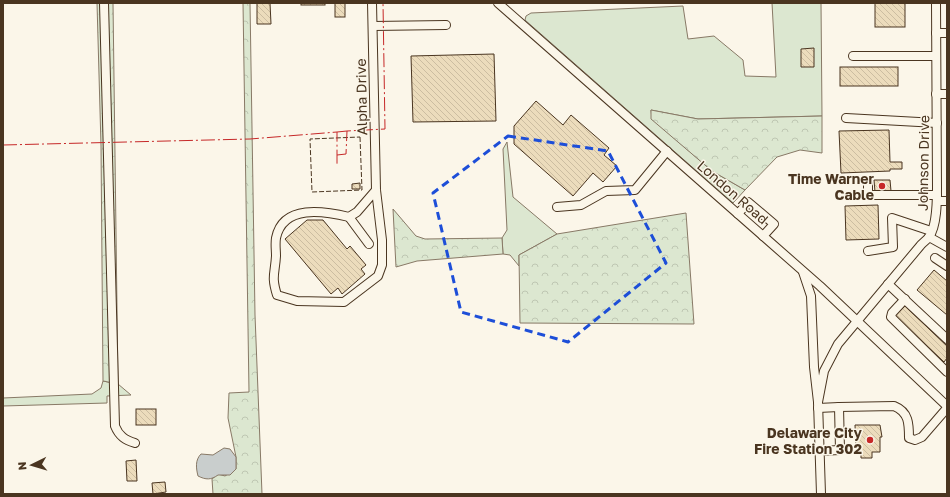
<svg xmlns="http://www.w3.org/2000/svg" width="950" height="497" viewBox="0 0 950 497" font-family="'Golos Text',sans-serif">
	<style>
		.green { fill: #dce7d0; stroke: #887966 }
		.forest { fill: url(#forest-crowns); stroke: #887966 }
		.water { fill: #c9cecd; stroke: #887966 }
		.building { fill: url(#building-back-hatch); stroke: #4a3520 }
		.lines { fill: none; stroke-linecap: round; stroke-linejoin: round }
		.minor-casing { stroke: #4a3520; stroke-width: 10 }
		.minor { stroke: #fbf6e9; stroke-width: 8 }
		.fence { stroke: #4a3520; stroke-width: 1; stroke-dasharray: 5 2; stroke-linecap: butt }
		.power { stroke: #c62828; stroke-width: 1; stroke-dasharray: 14 3 2 3; stroke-linecap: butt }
		.marked { fill: none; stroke: #1d4ed8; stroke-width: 3; stroke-dasharray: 8 5; stroke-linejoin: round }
		.poi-dot { fill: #c62828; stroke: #fbf6e9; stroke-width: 1.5 }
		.labels { text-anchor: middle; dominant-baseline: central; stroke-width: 3; stroke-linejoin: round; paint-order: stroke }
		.street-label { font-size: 14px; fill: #4a3520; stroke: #fbf6e9 }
		.poi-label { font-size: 14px; font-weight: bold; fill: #4a3520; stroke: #fbf6e9; text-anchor: end }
	</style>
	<defs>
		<pattern id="forest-crowns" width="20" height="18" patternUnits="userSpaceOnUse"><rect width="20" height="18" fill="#dce7d0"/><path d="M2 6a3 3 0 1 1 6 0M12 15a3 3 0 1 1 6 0" fill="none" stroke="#bec7b2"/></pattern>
		<pattern id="building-back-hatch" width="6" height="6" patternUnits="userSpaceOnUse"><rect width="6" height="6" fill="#ecdcbc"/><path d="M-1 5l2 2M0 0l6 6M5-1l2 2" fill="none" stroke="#ccbda1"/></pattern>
	</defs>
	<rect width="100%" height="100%" fill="#fbf6e9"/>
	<g class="green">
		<path d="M772,3H821L822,116L698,119L651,110L652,119L712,171L745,190L733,203L525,20L526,16L531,13L683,6L688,39L714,36L743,60L745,76L776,77Z"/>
		<path d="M507,142L513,197L557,234L519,255V266L510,255L503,254L502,238L507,230L503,149Z"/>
		<path d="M103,381L118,384L131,395L107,396V403L3,406V398L92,394L101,388Z"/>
	</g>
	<g class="forest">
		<path d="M97,3H113L118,384L103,381L101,146Z"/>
		<path d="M243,3H250L255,315L262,494H213L212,479L218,474L225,476L236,469V457L228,418L229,393L249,392Z"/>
		<path d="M651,110L698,119L822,116V153L800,150L777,157L745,190L712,171L651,119Z"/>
		<path d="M393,209L416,236L425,239L502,238L503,254L417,261L396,267Z"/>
		<path d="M686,213L694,324L520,323L519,255L557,234Z"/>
	</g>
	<path class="water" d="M224,448L230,449L236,457V469L230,475H218C211,480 206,480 198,476C196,468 195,460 201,454L213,455Z"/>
	<g class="building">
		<path d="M257,3H270L271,24H257Z"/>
		<rect x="301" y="3" width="24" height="2"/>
		<rect x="335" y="3" width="10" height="14"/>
		<rect x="875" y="3" width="30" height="24"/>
		<path d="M814,48V67H801V49Z"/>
		<path d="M494,54L496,121L413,122L411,56Z"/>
		<rect x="840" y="67" width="58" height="19"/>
		<path d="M536,101L563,125L571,115L609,148L604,155L617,166L603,182L593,173L573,196L514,144V126Z"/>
		<path d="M889,130L890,162H902V169H890V171L841,173L839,131Z"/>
		<path d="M874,180H890L891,191L875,192Z"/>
		<path d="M360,183V189H352V184Z"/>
		<path d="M878,205L879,239L846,240L845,206Z"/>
		<path d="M307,220H323L347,249L350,246L366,265L361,269L365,274L342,294L338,288L331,294L285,239Z"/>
		<path d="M934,270L947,281V315L917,290Z"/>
		<path d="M905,306L947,346V358L944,362L895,316Z"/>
		<rect x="136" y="409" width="20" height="16"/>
		<path d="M855,425H880L882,437H880V452H872V458H861V452H856Z"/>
		<path d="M136,460L137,481H127L126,461Z"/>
		<path d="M165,482L166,492L153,494L152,483Z"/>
	</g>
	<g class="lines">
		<defs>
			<g id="minor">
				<path d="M104,3L115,426C119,436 125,440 135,443"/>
				<path d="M372,3L376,190L382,240V265L378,276L344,302L297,301L277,295C271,276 275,274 276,256C276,250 275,244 276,238C283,204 324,211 349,217L357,212L376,190"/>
				<path d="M498,3L820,286L947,406"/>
				<path d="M373,26L446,25"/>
				<path d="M936,33H947"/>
				<path d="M853,56H936"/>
				<path d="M936,94H947"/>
				<path d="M846,118L937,123"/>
				<path d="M868,184V195H937"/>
				<path d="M937,201H947"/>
				<path d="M557,207L581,205L606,191L635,190L667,151"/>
				<path d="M738,214L748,202L774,224L763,236"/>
				<path d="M349,217L369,244"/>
				<path d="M929,237L947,247"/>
				<path d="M868,251L893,247L892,218L931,231"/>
				<path d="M935,258L947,266"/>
				<path d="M803,272L811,296L814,367L818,402L821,494"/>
				<path d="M888,284L947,339"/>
				<path d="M905,299L892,313L891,317L947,372"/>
				<path d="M818,402L824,371L838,344L920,246C922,243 927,240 929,237C937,226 937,201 937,188L936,3"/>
				<path d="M839,407L894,406C909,412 909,424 909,438L915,440L922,437L947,408"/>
				<path d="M818,408L839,407L840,450L819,451"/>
			</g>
		</defs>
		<use href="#minor" class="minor-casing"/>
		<use href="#minor" class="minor"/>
		<path class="fence" d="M360,137L362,190L312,192L310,139Z"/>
		<g class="power">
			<path d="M337,132L347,131"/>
			<path d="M3,145L250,139L337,132V164"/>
			<path d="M337,155L346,154L347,131L385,129L383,3"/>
		</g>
	</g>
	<path class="marked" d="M508,136L608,151L666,263L568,342L461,312L433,193Z"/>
	<g class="poi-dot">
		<circle cx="882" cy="186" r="4"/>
		<circle cx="870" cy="440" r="4"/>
	</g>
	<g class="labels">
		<g class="street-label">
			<text transform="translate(361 97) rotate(-91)">Alpha Drive</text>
			<text transform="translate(923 163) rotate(-89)">Johnson Drive</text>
			<text transform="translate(733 192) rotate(41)">London Road</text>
		</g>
		<g class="poi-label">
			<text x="874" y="178">Time Warner<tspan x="874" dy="16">Cable</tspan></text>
			<text x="862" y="432">Delaware City<tspan x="862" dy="16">Fire Station 302</tspan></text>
		</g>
	</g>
	<rect width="950" height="497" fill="none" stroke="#4a3520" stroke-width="8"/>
	<g transform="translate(32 465) rotate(265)" stroke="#fbf6e9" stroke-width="3" paint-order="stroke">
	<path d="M0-3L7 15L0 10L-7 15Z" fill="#4a3520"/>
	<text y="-6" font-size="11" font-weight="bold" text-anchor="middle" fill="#4a3520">N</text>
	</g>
</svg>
